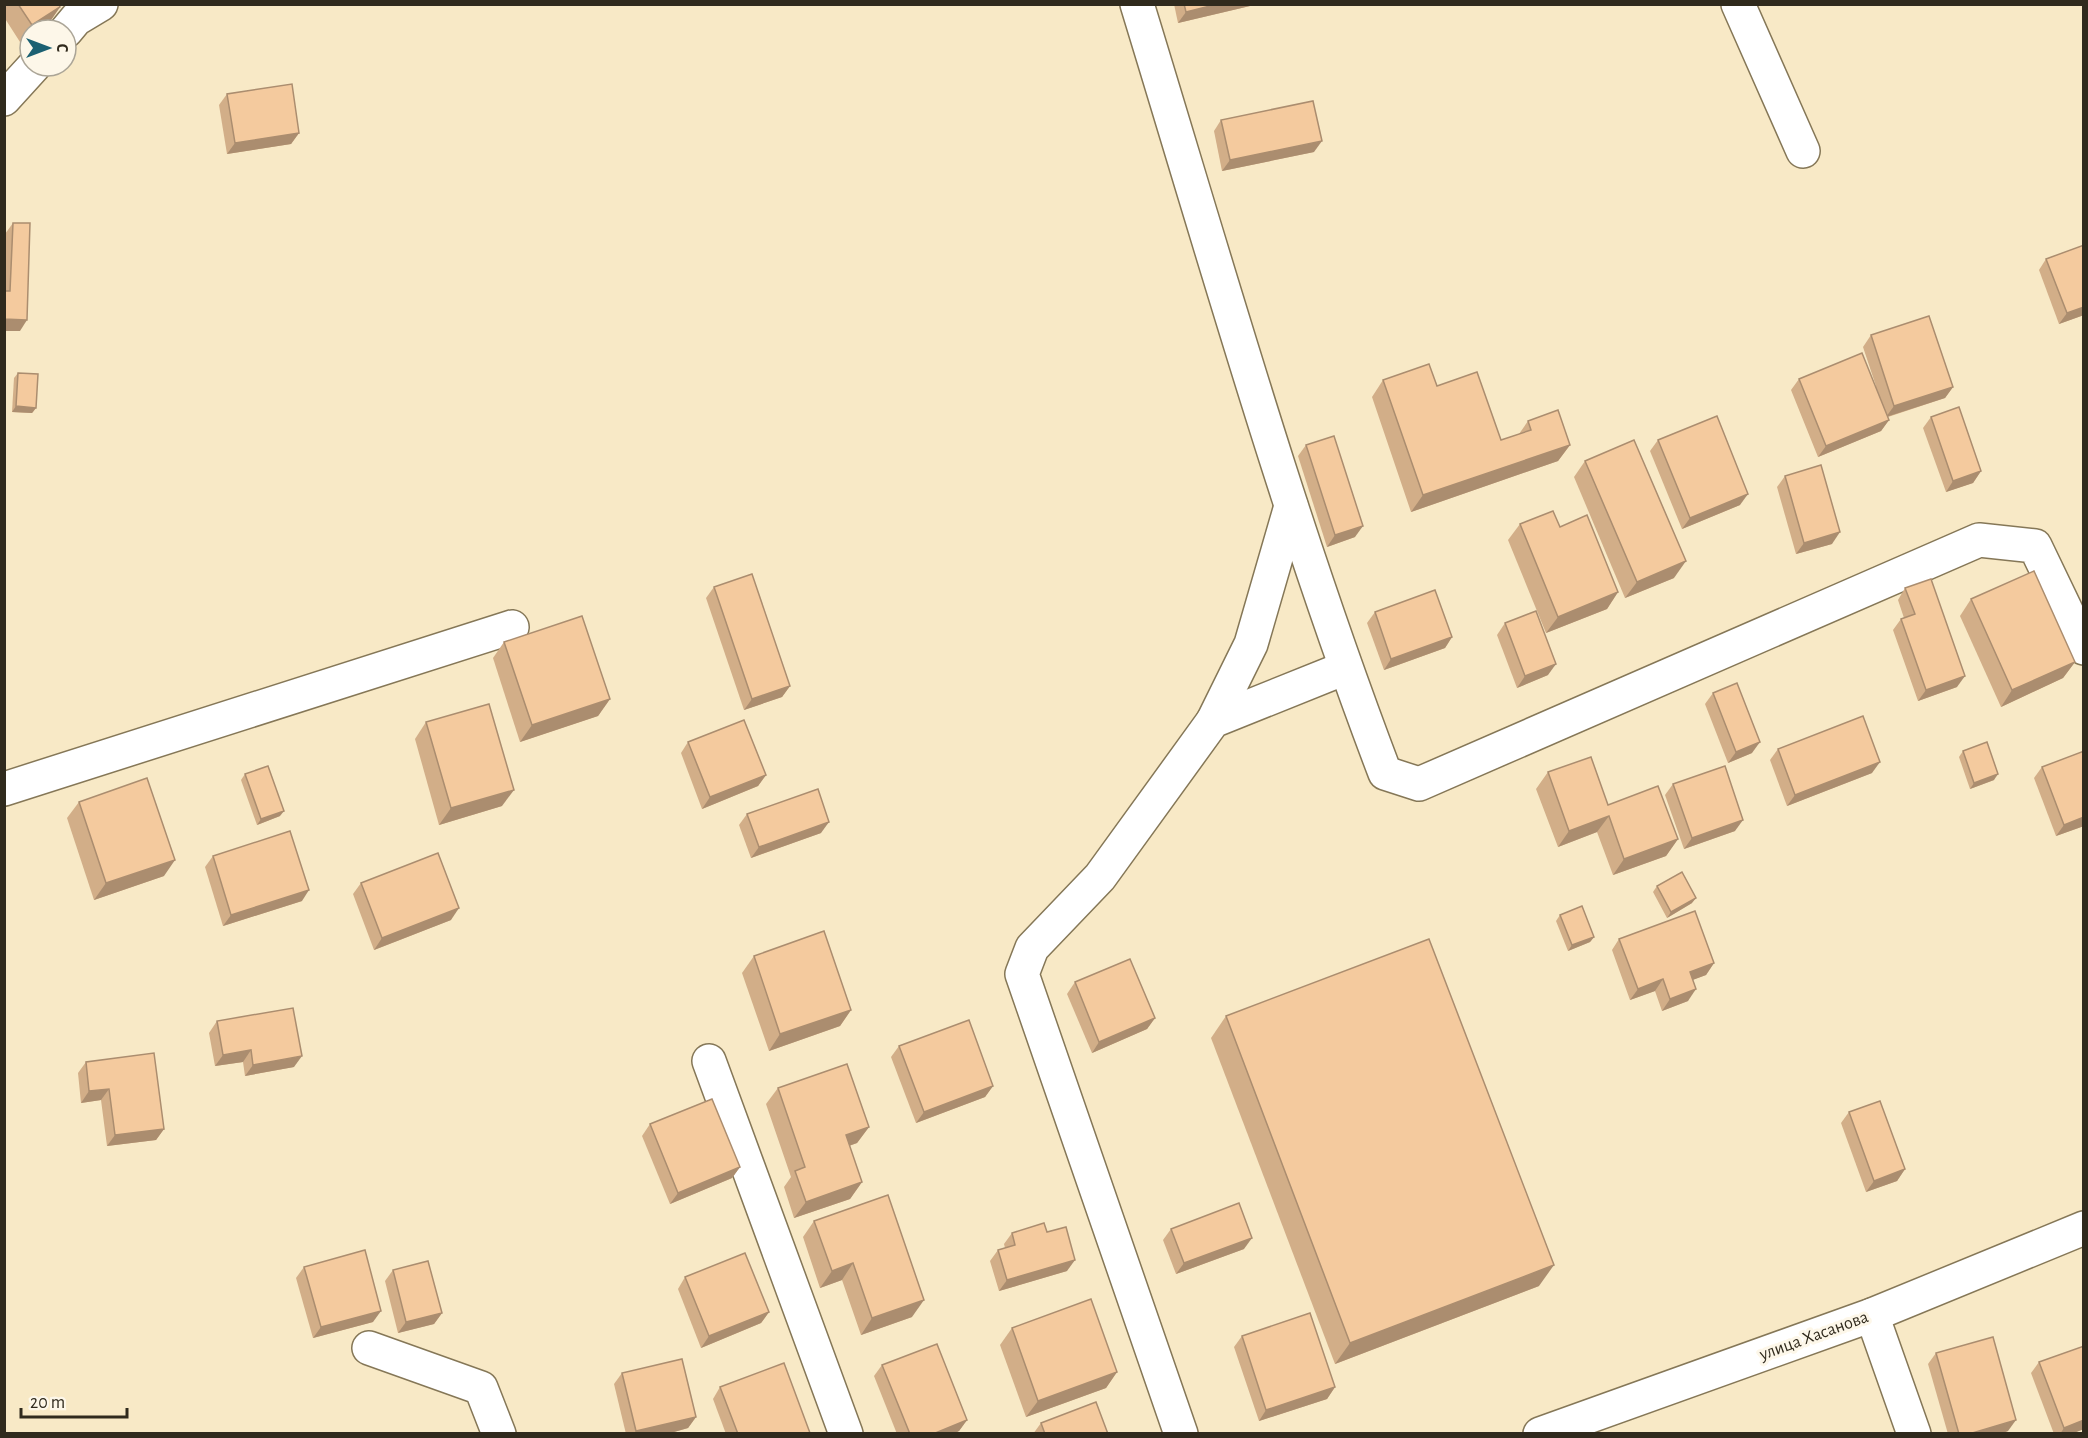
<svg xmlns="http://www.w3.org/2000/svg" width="2088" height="1438" viewBox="0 0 2088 1438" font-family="'Alegreya Sans',sans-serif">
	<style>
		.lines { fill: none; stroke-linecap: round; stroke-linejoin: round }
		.minor-casing { stroke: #857757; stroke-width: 36 }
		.minor { stroke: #fff; stroke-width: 33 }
		.wall { fill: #d2ae88 }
		.shaded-wall { fill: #ab8d6f }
		.building { fill: #f4ca9e; stroke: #ab8d6f; stroke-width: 1.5 }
		.labels { text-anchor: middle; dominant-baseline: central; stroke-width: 6; stroke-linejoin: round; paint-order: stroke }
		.street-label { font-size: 18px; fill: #302a1d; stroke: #fdf7e9 }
	</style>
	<rect width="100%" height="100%" fill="#f8e9c6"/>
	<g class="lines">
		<defs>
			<g id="minor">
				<path d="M1137,4C1216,262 1289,521 1385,773L1419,784L1979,540L2035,546L2084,648"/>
				<path d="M1738,4L1803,151"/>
				<path d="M66,31L76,19L101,4"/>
				<path d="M4,99L34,66"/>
				<path d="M1213,721L1251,644L1291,506"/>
				<path d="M4,789L512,627"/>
				<path d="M709,1061L846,1434"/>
				<path d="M1872,1315L1914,1434"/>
				<path d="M369,1348L481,1388L499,1434"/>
				<path d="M1181,1434L1022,974L1032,948L1100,877L1213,721L1345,668"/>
				<path d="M1540,1434L1872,1315L2084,1228"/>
			</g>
		</defs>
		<use href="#minor" class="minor-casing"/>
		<use href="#minor" class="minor"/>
	</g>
	<g class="wall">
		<path d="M4,4H59L60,7L49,23L38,30H30L20,42L4,17Z"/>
		<path d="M1174,4H1251L1250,6L1178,23Z"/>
		<path d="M227,94L299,133L291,144L227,154L219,105Z"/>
		<path d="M1221,120L1314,152L1222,171L1214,131Z"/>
		<path d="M13,223L20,331H4L5,234Z"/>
		<path d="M2084,245V315L2059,324L2039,270L2046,259Z"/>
		<path d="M1871,335L1953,387L1945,398L1888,417L1889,420L1881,431L1818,457L1791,390L1799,379L1876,386L1863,347Z"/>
		<path d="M18,373L36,408L32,413L12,412L14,378Z"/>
		<path d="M1383,380L1437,386L1501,440L1519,434L1528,421L1570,445L1558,461L1411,512L1372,397Z"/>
		<path d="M1931,417L1981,471L1973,483L1946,492L1923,428Z"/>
		<path d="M1658,440L1740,505L1682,529L1650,451Z"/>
		<path d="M1306,445L1355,537L1327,547L1298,456Z"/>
		<path d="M1585,461L1674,578L1625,598L1574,477Z"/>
		<path d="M1785,476L1832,544L1796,554L1777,487Z"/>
		<path d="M1520,524L1560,527L1618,592L1607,609L1546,633L1508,540Z"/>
		<path d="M714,587L790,686L782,697L744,710L706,598Z"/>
		<path d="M1905,588L1957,687L1918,701L1893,630L1901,619L1904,618L1898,600Z"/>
		<path d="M1971,599L2075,662L2063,678L2001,707L1960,616Z"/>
		<path d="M1375,612L1452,637L1445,648L1384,670L1367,623Z"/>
		<path d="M1505,623L1548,675L1517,688L1497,635Z"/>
		<path d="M504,642L610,699L598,716L520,742L493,658Z"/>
		<path d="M1713,693L1752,753L1728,763L1705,704Z"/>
		<path d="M426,722L502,806L439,825L415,739Z"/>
		<path d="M688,742L766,775L758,786L702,809L681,753Z"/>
		<path d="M1778,749L1872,773L1787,806L1770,760Z"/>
		<path d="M1963,751L1994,780L1970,789L1959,757Z"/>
		<path d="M2084,751V826L2056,836L2034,778L2042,767Z"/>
		<path d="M1548,772L1608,805L1678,839L1666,856L1613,875L1597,832L1558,847L1536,789Z"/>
		<path d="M245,774L280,816L257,825L241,780Z"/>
		<path d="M1673,784L1735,831L1684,849L1665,795Z"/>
		<path d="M79,802L164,876L94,900L67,818Z"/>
		<path d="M747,814L821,833L751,858L739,825Z"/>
		<path d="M213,856L302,901L223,926L205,867Z"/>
		<path d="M361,883L451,920L374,950L353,894Z"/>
		<path d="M1657,886L1692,903L1667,918L1653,892Z"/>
		<path d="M1560,915L1594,937L1590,942L1568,951L1556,921Z"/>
		<path d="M1619,939L1714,963L1706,975L1692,980L1688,1001L1662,1011L1655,991L1630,1000L1612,950Z"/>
		<path d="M754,956L851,1010L840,1026L769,1051L742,973Z"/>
		<path d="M1075,982L1155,1018L1147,1029L1092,1053L1067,994Z"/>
		<path d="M1226,1016L1539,1286L1335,1364L1211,1038Z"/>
		<path d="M217,1021L294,1067L245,1076L243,1062L215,1066L209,1033Z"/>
		<path d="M899,1046L993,1086L985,1097L916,1123L891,1057Z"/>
		<path d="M86,1062L164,1129L156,1140L107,1146L101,1100L81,1103L78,1073Z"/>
		<path d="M778,1088L869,1127L857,1143L849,1146L862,1182L850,1199L794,1218L784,1187L791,1177L766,1104Z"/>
		<path d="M1849,1112L1905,1169L1897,1181L1866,1192L1841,1123Z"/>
		<path d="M650,1124L740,1167L732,1178L670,1204L642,1136Z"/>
		<path d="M814,1221L912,1317L861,1335L842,1280L820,1288L803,1237Z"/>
		<path d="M1171,1229L1244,1249L1176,1274L1163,1240Z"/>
		<path d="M1047,1232L1067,1271L999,1291L990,1261L998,1250L1005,1248L1004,1244L1012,1233Z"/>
		<path d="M304,1267L373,1322L313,1338L296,1278Z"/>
		<path d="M393,1270L442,1313L434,1324L398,1333L385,1281Z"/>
		<path d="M685,1277L769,1312L761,1323L701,1348L678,1289Z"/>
		<path d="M1012,1328L1117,1372L1106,1388L1026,1417L1000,1345Z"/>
		<path d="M1242,1336L1335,1387L1327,1399L1259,1421L1234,1347Z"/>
		<path d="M2084,1346V1429L2071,1434H2054L2031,1373L2039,1362Z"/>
		<path d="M1936,1353L2008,1431L2000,1434H1948L1928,1364Z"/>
		<path d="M882,1365L967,1420L959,1431L953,1434H897L874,1376Z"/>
		<path d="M622,1373L696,1417L688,1428L667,1434H626L614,1384Z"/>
		<path d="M720,1387L810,1434H726L713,1399Z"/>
		<path d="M1041,1423L1108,1434H1033Z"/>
	</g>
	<g class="shaded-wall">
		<path d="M1218,4H1251L1250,6L1178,23L1186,12Z"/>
		<path d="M60,7L49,23L38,30H30V35L20,42L32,25Z"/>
		<path d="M299,133L291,144L227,154L235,143Z"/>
		<path d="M1322,141L1314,152L1222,171L1230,160Z"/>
		<path d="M2084,307V315L2059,324L2067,313Z"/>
		<path d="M4,319L27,320L20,331H4Z"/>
		<path d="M1953,387L1945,398L1886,417L1894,406Z"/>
		<path d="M16,406L36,408L32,413L12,412Z"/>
		<path d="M1889,420L1881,431L1818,457L1826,446Z"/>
		<path d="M1570,445L1558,461L1411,512L1423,495Z"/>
		<path d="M1981,471L1973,483L1946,492L1953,481Z"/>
		<path d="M1748,494L1740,505L1682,529L1690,518Z"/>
		<path d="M1363,526L1355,537L1327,547L1335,535Z"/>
		<path d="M1840,532L1832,544L1796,554L1804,543Z"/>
		<path d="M1686,561L1674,578L1625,598L1637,582Z"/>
		<path d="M1618,592L1607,609L1546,633L1558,617Z"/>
		<path d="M1452,637L1445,648L1384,670L1391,659Z"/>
		<path d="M2075,662L2063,678L2001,707L2012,690Z"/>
		<path d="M1556,664L1548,675L1517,688L1525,676Z"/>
		<path d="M1965,676L1957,687L1918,701L1926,690Z"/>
		<path d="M790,686L782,697L744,710L752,699Z"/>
		<path d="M610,699L598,716L520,742L532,725Z"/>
		<path d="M1760,742L1752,753L1728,763L1736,752Z"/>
		<path d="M1880,762L1872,773L1787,806L1795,795Z"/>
		<path d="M1998,774L1994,780L1970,789L1974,783Z"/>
		<path d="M766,775L758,786L702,809L710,797Z"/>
		<path d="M514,790L502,806L439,825L451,808Z"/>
		<path d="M284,811L280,816L257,825L261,819Z"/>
		<path d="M1609,816L1597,832L1558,847L1569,831Z"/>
		<path d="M2084,817V826L2056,836L2064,825Z"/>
		<path d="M1743,820L1735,831L1684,849L1692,838Z"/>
		<path d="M829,822L821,833L751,858L759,847Z"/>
		<path d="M1678,839L1666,856L1613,875L1624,859Z"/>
		<path d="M175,860L164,876L94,900L106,883Z"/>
		<path d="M309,890L302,901L223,926L231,915Z"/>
		<path d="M1696,898L1692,903L1667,918L1671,912Z"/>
		<path d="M459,908L451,920L374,950L382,938Z"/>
		<path d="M1594,937L1590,942L1568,951L1572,945Z"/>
		<path d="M1714,963L1706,975L1682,984L1690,972Z"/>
		<path d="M1663,979L1655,991L1630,1000L1638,989Z"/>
		<path d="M1696,989L1688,1001L1662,1011L1670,999Z"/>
		<path d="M851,1010L840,1026L769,1051L780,1034Z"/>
		<path d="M1155,1018L1147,1029L1092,1053L1099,1042Z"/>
		<path d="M251,1050L243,1062L215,1066L223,1055Z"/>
		<path d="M302,1056L294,1067L245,1076L253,1065Z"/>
		<path d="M993,1086L985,1097L916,1123L924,1112Z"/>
		<path d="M109,1089L101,1100L81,1103L89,1091Z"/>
		<path d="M869,1127L857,1143L834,1151L846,1135Z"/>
		<path d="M164,1129L156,1140L107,1146L115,1135Z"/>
		<path d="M740,1167L732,1178L670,1204L678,1193Z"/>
		<path d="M1905,1169L1897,1181L1866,1192L1874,1181Z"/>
		<path d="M862,1182L850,1199L794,1218L806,1202Z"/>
		<path d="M1252,1238L1244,1249L1176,1274L1184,1263Z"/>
		<path d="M1075,1260L1067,1271L999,1291L1007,1280Z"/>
		<path d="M853,1263L842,1280L820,1288L832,1271Z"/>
		<path d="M1554,1265L1539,1286L1335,1364L1350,1343Z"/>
		<path d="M924,1300L912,1317L861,1335L872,1318Z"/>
		<path d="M381,1311L373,1322L313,1338L321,1327Z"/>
		<path d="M769,1312L761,1323L701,1348L709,1336Z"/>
		<path d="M442,1313L434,1324L398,1333L406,1322Z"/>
		<path d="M1117,1372L1106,1388L1026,1417L1038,1401Z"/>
		<path d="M1335,1387L1327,1399L1259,1421L1266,1410Z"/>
		<path d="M696,1417L688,1428L667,1434H634L636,1431Z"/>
		<path d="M967,1420L959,1431L953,1434H933Z"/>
		<path d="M2016,1420L2008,1431L2000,1434H1969Z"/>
		<path d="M2084,1420V1429L2071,1434H2060L2064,1428Z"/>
	</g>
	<g class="building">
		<path d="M18,4H59L60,7L32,25Z"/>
		<path d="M1184,4H1218L1186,12Z"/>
		<path d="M292,84L299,133L235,143L227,94Z"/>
		<path d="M1313,101L1322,141L1230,160L1221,120Z"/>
		<path d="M13,223H30L27,320L4,319V291H10Z"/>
		<path d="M2084,245V307L2067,313L2046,259Z"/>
		<path d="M1929,316L1953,387L1894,406L1871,335Z"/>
		<path d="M1862,353L1889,420L1826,446L1799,379Z"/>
		<path d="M1429,364L1437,386L1477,372L1501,440L1531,430L1528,421L1558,410L1570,445L1423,495L1383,380Z"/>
		<path d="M18,373L38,374L36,408L16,406Z"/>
		<path d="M1959,407L1981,471L1953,481L1931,417Z"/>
		<path d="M1717,416L1748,494L1690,518L1658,440Z"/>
		<path d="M1334,436L1363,526L1335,535L1306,445Z"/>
		<path d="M1634,440L1686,561L1637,582L1585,461Z"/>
		<path d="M1821,465L1840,532L1804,543L1785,476Z"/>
		<path d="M1553,511L1560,527L1587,515L1618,592L1558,617L1520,524Z"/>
		<path d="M2034,571L2075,662L2012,690L1971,599Z"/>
		<path d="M752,574L790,686L752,699L714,587Z"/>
		<path d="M1931,579L1965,676L1926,690L1901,619L1915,614L1905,588Z"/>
		<path d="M1435,590L1452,637L1391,659L1375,612Z"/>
		<path d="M1536,611L1556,664L1525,676L1505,623Z"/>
		<path d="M582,616L610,699L532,725L504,642Z"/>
		<path d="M1737,683L1760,742L1736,752L1713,693Z"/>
		<path d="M489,704L514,790L451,808L426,722Z"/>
		<path d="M1863,716L1880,762L1795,795L1778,749Z"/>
		<path d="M744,720L766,775L710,797L688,742Z"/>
		<path d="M1987,742L1998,774L1974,783L1963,751Z"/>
		<path d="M2084,751V817L2064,825L2042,767Z"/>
		<path d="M1591,757L1608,805L1658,786L1678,839L1624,859L1609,816L1569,831L1548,772Z"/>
		<path d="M268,766L284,811L261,819L245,774Z"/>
		<path d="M1725,766L1743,820L1692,838L1673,784Z"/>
		<path d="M147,778L175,860L106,883L79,802Z"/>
		<path d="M818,789L829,822L759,847L747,814Z"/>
		<path d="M290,831L309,890L231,915L213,856Z"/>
		<path d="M438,853L459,908L382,938L361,883Z"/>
		<path d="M1682,872L1696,898L1671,912L1657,886Z"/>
		<path d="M1582,906L1594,937L1572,945L1560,915Z"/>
		<path d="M1695,911L1714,963L1690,972L1696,989L1670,999L1663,979L1638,989L1619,939Z"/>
		<path d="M824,931L851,1010L780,1034L754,956Z"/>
		<path d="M1429,939L1554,1265L1350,1343L1226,1016Z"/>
		<path d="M1130,959L1155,1018L1099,1042L1075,982Z"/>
		<path d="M293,1008L302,1056L253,1065L251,1050L223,1055L217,1021Z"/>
		<path d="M969,1020L993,1086L924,1112L899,1046Z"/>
		<path d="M154,1053L164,1129L115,1135L109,1089L89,1091L86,1062Z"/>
		<path d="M847,1064L869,1127L846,1135L862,1182L806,1202L795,1171L805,1167L778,1088Z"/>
		<path d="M712,1099L740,1167L678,1193L650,1124Z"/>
		<path d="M1880,1101L1905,1169L1874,1181L1849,1112Z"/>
		<path d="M888,1195L924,1300L872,1318L853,1263L832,1271L814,1221Z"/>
		<path d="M1239,1203L1252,1238L1184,1263L1171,1229Z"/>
		<path d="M1044,1223L1047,1232L1066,1227L1075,1260L1007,1280L998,1250L1015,1245L1012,1233Z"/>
		<path d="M365,1250L381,1311L321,1327L304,1267Z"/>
		<path d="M745,1253L769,1312L709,1336L685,1277Z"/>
		<path d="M428,1261L442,1313L406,1322L393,1270Z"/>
		<path d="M1091,1299L1117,1372L1038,1401L1012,1328Z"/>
		<path d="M1310,1313L1335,1387L1266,1410L1242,1336Z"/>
		<path d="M1993,1337L2016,1420L1969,1434H1959L1936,1353Z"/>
		<path d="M937,1344L967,1420L933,1434H910L882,1365Z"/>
		<path d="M2084,1346V1420L2064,1428L2039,1362Z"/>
		<path d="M682,1359L696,1417L636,1431L622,1373Z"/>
		<path d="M784,1363L810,1433L738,1434L720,1387Z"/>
		<path d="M1096,1402L1108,1434H1045L1041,1423Z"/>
	</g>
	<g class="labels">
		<g class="street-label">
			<text transform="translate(1814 1336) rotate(-20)">улица Хасанова</text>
		</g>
	</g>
	<rect width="2088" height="1438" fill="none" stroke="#302a1d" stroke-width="12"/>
	<g transform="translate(48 48) rotate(90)"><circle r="28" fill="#fdf7e9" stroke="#aba597" stroke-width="1.5"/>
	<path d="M0-4.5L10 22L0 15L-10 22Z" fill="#1b6072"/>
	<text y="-9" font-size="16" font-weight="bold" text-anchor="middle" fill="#302a1d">С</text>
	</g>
	<path d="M21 1408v9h106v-9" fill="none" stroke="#302a1d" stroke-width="3"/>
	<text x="30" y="1408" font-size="18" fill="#302a1d" stroke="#fdf7e9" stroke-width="4.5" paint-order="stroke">20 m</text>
</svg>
